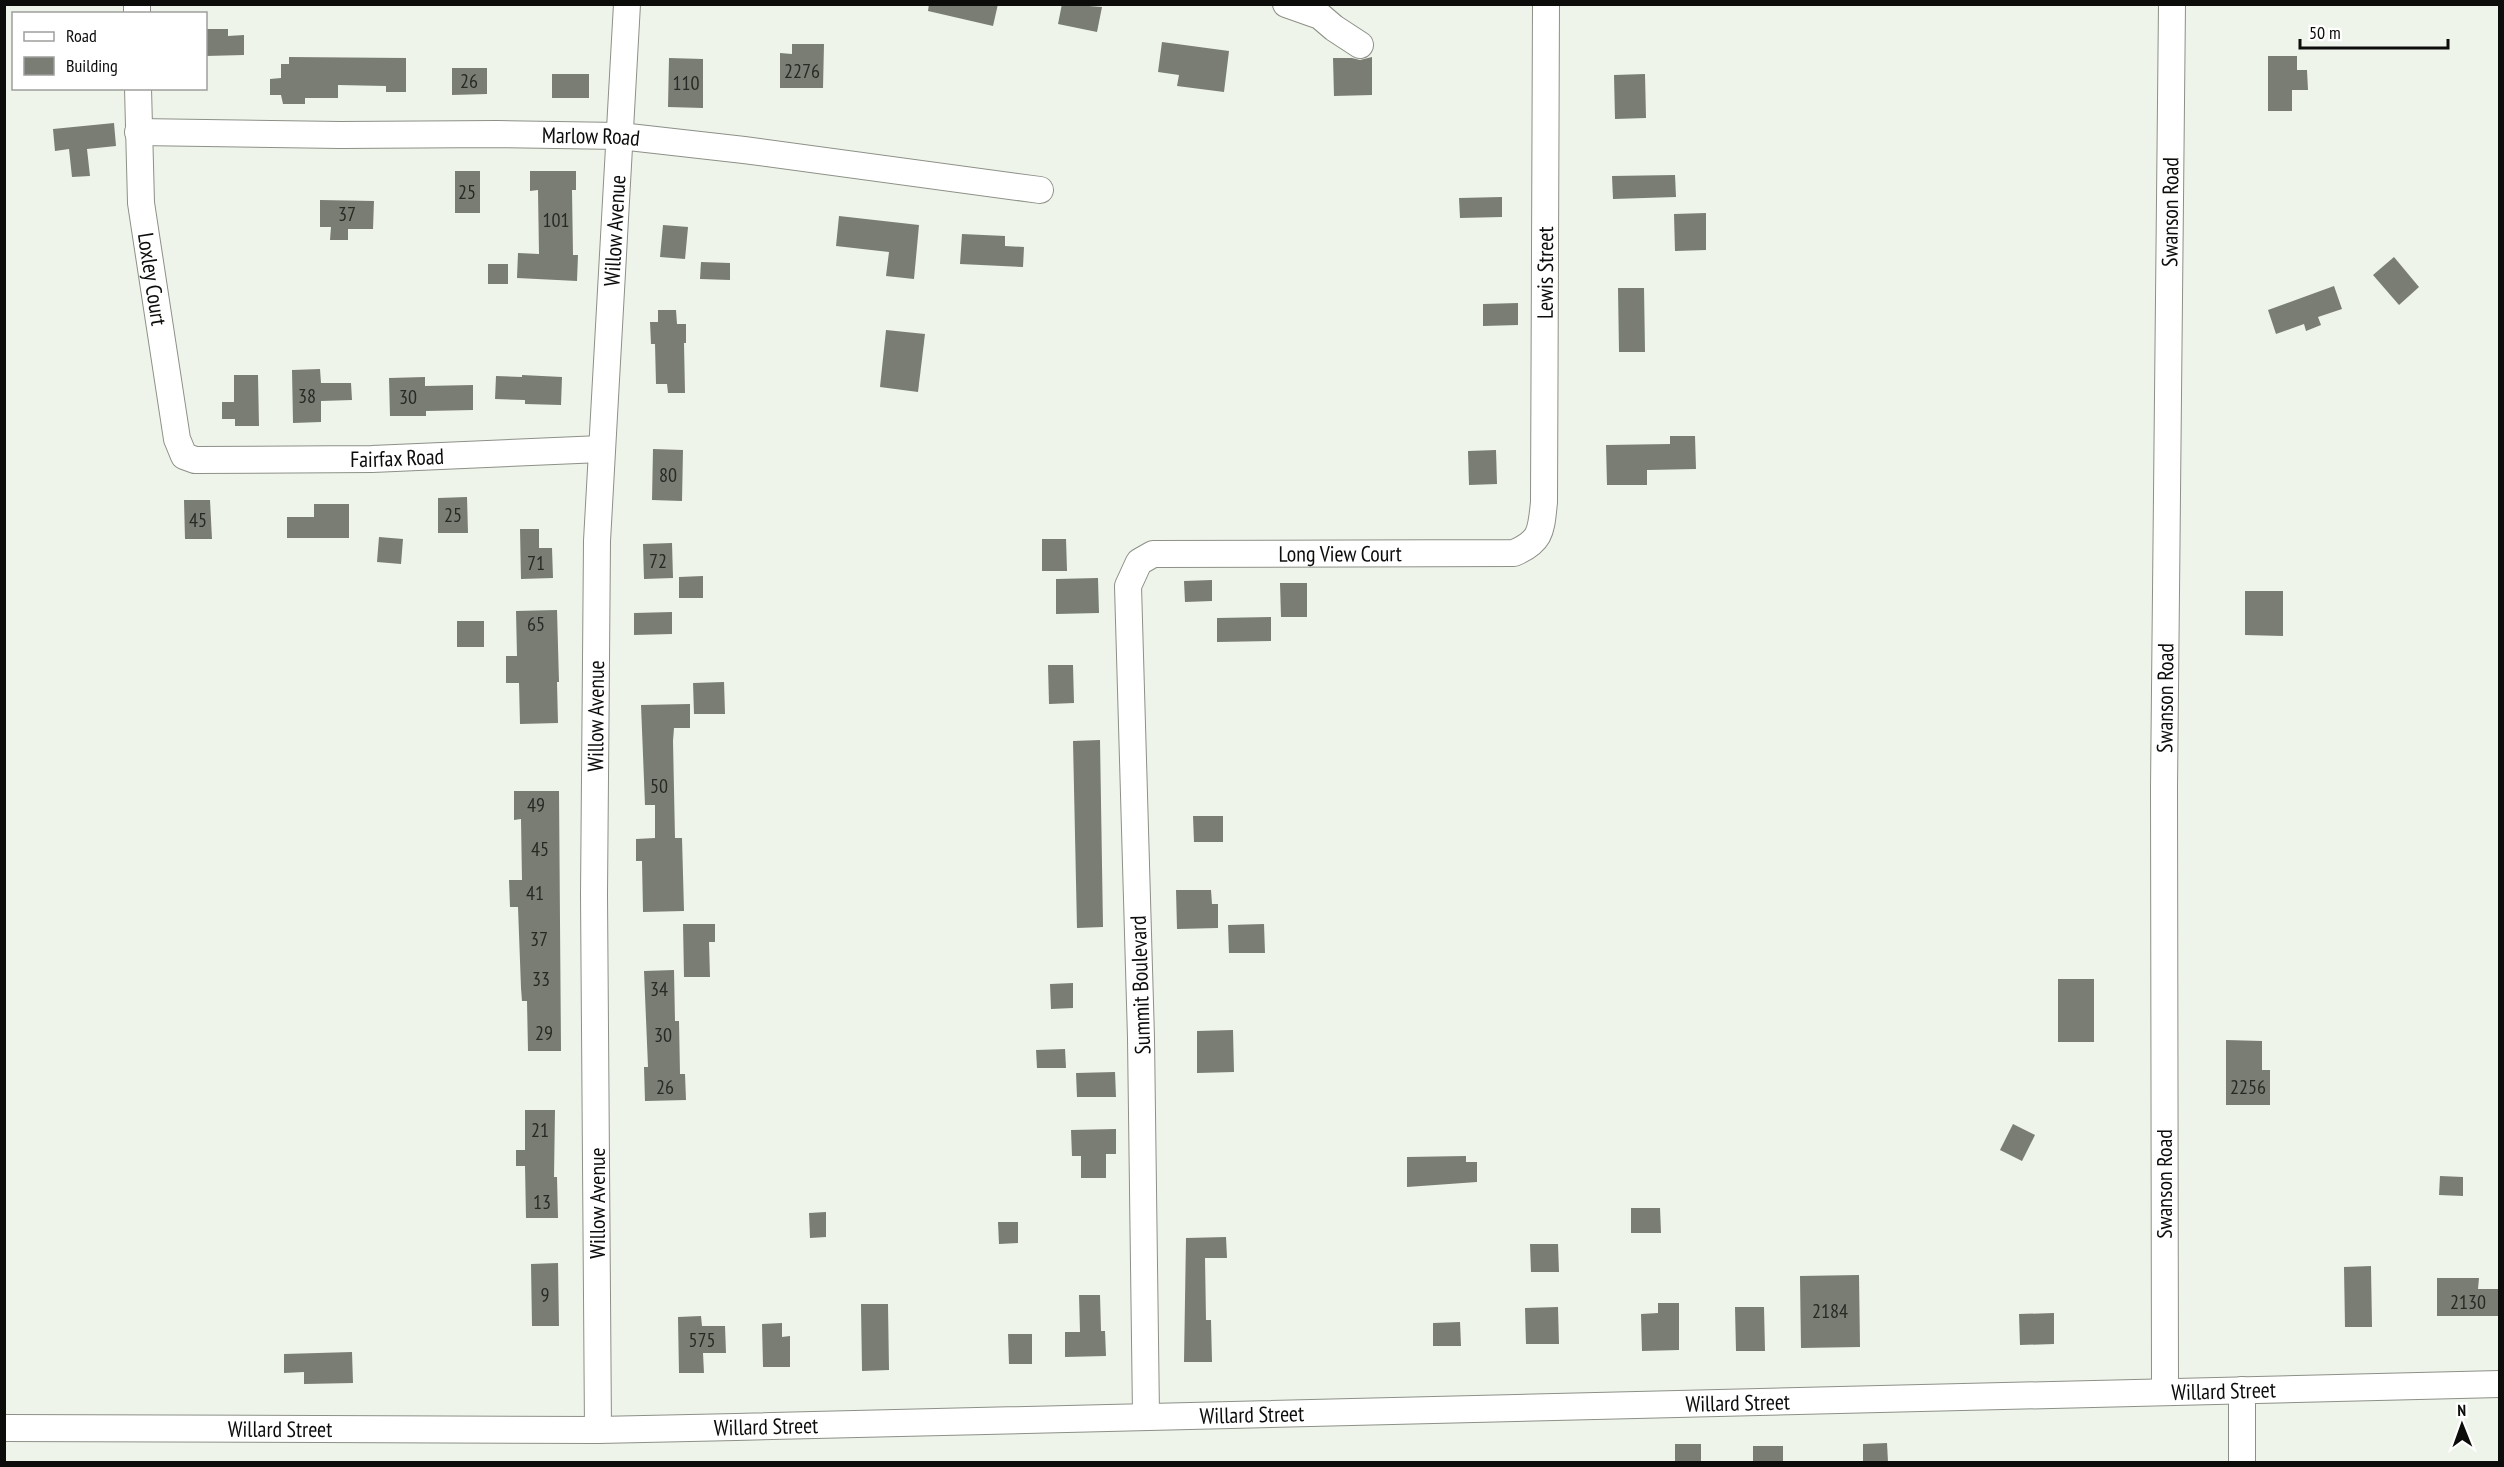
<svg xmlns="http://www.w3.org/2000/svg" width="2504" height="1467" viewBox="0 0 2504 1467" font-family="'PT Sans Narrow',sans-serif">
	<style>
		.building { fill: #797d74 }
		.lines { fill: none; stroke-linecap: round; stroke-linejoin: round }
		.minor-casing { stroke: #8c9087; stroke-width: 28 }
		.minor { stroke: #fff; stroke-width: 26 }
		.labels { text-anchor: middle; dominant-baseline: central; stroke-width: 4.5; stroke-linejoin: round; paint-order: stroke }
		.number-label { font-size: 20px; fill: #272924 }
		.street-label { font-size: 22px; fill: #0c0d0a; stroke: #fff }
	</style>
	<rect width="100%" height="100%" fill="#eff4ea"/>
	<g class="building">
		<path d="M929,4H998L993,26L928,11Z"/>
		<path d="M1062,4L1102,7L1097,32L1058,24Z"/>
		<path d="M206,29H228V36L244,35V55L206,56Z"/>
		<path d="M1162,42L1229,51L1224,92L1177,86L1179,75L1158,72Z"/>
		<path d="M792,44H824L823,88H780V53L792,54Z"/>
		<path d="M2268,56H2297V70H2307L2308,90H2292V111H2268Z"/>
		<path d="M289,57L406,58V92H386V86L338,85V98H305V104H283L281,95H270V79L281,78V64H289Z"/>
		<path d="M669,58L703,59V108L668,107Z"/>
		<path d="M1352,58L1360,60L1372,57V95L1334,96L1333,58Z"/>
		<path d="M452,68H487V94L452,95Z"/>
		<rect x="552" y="74" width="37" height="24"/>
		<path d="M1645,74L1646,118L1615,119L1614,75Z"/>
		<path d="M114,123L116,146L87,149L90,176L72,177L69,149L55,151L53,129Z"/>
		<rect x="455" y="171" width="25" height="42"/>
		<path d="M530,171H576V190H572L573,255H578L577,281L517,278L518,253L539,254L538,190L530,191Z"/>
		<path d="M1675,175L1676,197L1613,199L1612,176Z"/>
		<path d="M1502,197V217L1460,218L1459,198Z"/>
		<path d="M320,200L374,201L373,229H348V240H330L331,227H320Z"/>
		<path d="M1706,213V250L1675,251L1674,214Z"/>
		<path d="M839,216L919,225L914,279L886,276L889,252L836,246Z"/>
		<path d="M663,225L688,227L685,259L660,257Z"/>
		<path d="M962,234L1005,236V246L1024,247L1023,267L960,264Z"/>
		<path d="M2394,257L2419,287L2399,305L2373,275Z"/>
		<path d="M701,262L730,263V280L700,279Z"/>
		<rect x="488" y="264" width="20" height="20"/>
		<path d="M2334,286L2342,309L2318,317L2321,325L2306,331L2304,324L2276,334L2268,310Z"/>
		<path d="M1618,288H1644L1645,352H1619Z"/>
		<path d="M1518,303V325L1483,326V304Z"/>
		<path d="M658,310H676L677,324H686V343H684L685,393H668L667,384H656L655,344H651L650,322H658Z"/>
		<path d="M886,330L925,334L918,392L880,387Z"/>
		<path d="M320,369L321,383H351L352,400L321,401V422L293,423L292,370Z"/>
		<path d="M234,375H258L259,426H235V419H222V402H234Z"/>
		<path d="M522,375L562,377L561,405L525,404V400L495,399L496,376L522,377Z"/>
		<path d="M425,377V386L473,385V410L426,411V416H390L389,378Z"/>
		<path d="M1670,436H1695L1696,469L1647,470V485H1607L1606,445L1670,444Z"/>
		<path d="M653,449L683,450L682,501L652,500Z"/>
		<path d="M1496,450L1497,484L1469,485L1468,451Z"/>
		<path d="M467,497L468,533H438V498Z"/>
		<path d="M184,500H210L212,539H185Z"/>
		<path d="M314,504H349V538H287V517H314Z"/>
		<path d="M520,529H539V548H552L553,578L521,579Z"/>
		<path d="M379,537L403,539L401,564L377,562Z"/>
		<path d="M1042,539H1066L1067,571H1042Z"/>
		<path d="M672,543L673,578L644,579L643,544Z"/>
		<path d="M703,576V598H679V577Z"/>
		<path d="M1098,578L1099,613L1056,614V579Z"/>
		<path d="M1212,580V601L1185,602L1184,581Z"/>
		<path d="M1280,583H1307V617H1281Z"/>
		<path d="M2245,591H2283V636L2245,635Z"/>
		<path d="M557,610L559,682H557L558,723L520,724L519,683H506V656H517L516,611Z"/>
		<path d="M672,612V634L634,635V613Z"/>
		<path d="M1271,617V641L1217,642V618Z"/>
		<rect x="457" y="621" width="27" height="26"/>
		<path d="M1048,665H1073L1074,703L1049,704Z"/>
		<path d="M724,682L725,714H694L693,683Z"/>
		<path d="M690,704V728H674L673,741L675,838H682L684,911L643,912L642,861H636V839L655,838V805H645L641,705Z"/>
		<path d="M1100,740L1103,927L1077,928L1073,741Z"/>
		<path d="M514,791H559L561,1051H528L527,1001H522L521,988L518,907H510L509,880H522L521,819L514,820Z"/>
		<path d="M1193,816H1223V842H1194Z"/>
		<path d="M1176,890H1211L1212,904H1218V928L1177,929Z"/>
		<path d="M683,924H715V942H709L710,977H684Z"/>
		<path d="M1264,924L1265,953H1229L1228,925Z"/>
		<path d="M674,970L675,1021H679L680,1074H685L686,1100L645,1101L644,1067H648L644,971Z"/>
		<rect x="2058" y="979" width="36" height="63"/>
		<path d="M1073,983V1008L1051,1009L1050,984Z"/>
		<path d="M1233,1030L1234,1072L1197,1073V1031Z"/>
		<path d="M2226,1040L2262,1041V1070H2270V1105H2226Z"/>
		<path d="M1065,1049L1066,1068H1037L1036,1050Z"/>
		<path d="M1115,1072L1116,1097H1077L1076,1073Z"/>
		<path d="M525,1110H555L554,1177H557L558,1218H526L525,1166H516V1150H525Z"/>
		<path d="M2013,1124L2035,1135L2022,1161L2000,1150Z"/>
		<path d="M1116,1129V1154H1106V1178H1081V1156H1072L1071,1130Z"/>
		<path d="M1466,1156V1162H1477V1182L1407,1187V1157Z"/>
		<path d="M2440,1176L2463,1177V1196L2439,1195Z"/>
		<path d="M1631,1208H1660L1661,1233H1631Z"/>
		<path d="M826,1212V1237L810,1238L809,1213Z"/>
		<path d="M998,1222H1018V1243L999,1244Z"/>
		<path d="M1226,1237L1227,1258H1205L1206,1320H1211L1212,1362H1184L1186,1238Z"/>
		<path d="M1530,1244H1558L1559,1272H1531Z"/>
		<path d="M558,1263L559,1326H532L531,1264Z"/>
		<path d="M2371,1266L2372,1327H2345L2344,1267Z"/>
		<path d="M1859,1275L1860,1347L1801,1348L1800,1276Z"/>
		<path d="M2437,1278H2479L2478,1289H2499V1316H2437Z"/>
		<path d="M1079,1295H1100L1101,1331H1105L1106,1356L1065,1357V1332H1080Z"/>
		<path d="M1658,1303H1679V1350L1642,1351L1641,1314L1658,1313Z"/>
		<path d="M861,1304H888L889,1370L862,1371Z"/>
		<path d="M1558,1307L1559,1344H1526L1525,1308Z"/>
		<path d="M1735,1307H1764L1765,1351H1736Z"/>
		<path d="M2054,1313V1344L2020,1345L2019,1314Z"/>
		<path d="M701,1316L702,1326H725L726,1353H703L704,1373H679L678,1317Z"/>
		<path d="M1460,1322L1461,1346H1433V1323Z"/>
		<path d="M782,1323V1337L790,1336V1367H763L762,1324Z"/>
		<path d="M1008,1334H1032V1364H1009Z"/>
		<path d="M352,1352L353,1383L304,1384V1372L284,1373V1354Z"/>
		<path d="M1887,1443L1888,1462H1863V1444Z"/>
		<rect x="1675" y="1444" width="26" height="18"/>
		<rect x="1753" y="1446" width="30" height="16"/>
	</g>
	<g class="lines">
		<defs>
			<g id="minor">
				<path d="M1286,4L1320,16L1334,28L1360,45"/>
				<path d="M137,14V4"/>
				<path id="s1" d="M138,88L141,203L177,439L184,456L195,460L372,459L601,449"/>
				<path id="s2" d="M138,132L340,135L498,134L620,136L744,150L1040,190"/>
				<path id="s3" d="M2165,1392L2164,788L2172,4"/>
				<path id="s4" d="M1146,1415L1141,1038L1128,586L1139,562L1153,554L1514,553C1542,541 1541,530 1544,502L1546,4"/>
				<path id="s5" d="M4,1428L598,1430L736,1427L2500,1384"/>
				<path id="s6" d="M598,1430L594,895L597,541L627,4"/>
				<path d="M2242,1462V1390"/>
			</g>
		</defs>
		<use href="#minor" class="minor-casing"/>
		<use href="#minor" class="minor"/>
	</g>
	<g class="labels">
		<g class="number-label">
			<text x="802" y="71">2276</text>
			<text x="469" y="81">26</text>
			<text x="686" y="83">110</text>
			<text x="467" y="192">25</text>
			<text x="347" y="214">37</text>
			<text x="556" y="220">101</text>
			<text x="307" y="396">38</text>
			<text x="408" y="397">30</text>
			<text x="668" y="475">80</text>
			<text x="453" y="515">25</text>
			<text x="198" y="520">45</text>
			<text x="658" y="561">72</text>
			<text x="536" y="563">71</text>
			<text x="536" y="624">65</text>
			<text x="659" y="786">50</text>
			<text x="536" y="805">49</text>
			<text x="540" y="849">45</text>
			<text x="535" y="893">41</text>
			<text x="539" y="939">37</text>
			<text x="541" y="979">33</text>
			<text x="659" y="989">34</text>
			<text x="544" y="1033">29</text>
			<text x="663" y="1035">30</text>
			<text x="665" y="1087">26</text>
			<text x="2248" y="1087">2256</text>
			<text x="540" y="1130">21</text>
			<text x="542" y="1202">13</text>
			<text x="545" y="1295">9</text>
			<text x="2468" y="1302">2130</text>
			<text x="1830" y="1311">2184</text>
			<text x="702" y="1340">575</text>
		</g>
		<g class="street-label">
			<text stroke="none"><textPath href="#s2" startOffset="453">Marlow Road</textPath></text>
			<text stroke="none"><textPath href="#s3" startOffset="1180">Swanson Road</textPath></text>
			<text stroke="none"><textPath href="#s6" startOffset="1200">Willow Avenue</textPath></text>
			<text stroke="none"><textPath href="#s4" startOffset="1526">Lewis Street</textPath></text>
			<text stroke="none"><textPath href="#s1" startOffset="192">Loxley Court</textPath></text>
			<text stroke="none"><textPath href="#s1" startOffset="586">Fairfax Road</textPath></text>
			<text stroke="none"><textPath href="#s4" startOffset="1059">Long View Court</textPath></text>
			<text stroke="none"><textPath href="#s3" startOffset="694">Swanson Road</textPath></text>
			<text stroke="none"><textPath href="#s6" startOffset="714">Willow Avenue</textPath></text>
			<text transform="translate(1140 985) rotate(-92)">Summit Boulevard</text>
			<text transform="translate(2164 1184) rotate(-90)">Swanson Road</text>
			<text transform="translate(597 1203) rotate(-90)">Willow Avenue</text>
			<text stroke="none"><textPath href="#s5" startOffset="2220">Willard Street</textPath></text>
			<text stroke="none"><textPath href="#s5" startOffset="1734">Willard Street</textPath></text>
			<text stroke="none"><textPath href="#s5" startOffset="1248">Willard Street</textPath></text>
			<text stroke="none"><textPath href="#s5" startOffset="762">Willard Street</textPath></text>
			<text stroke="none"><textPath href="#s5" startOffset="276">Willard Street</textPath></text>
		</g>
	</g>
	<rect width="2504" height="1467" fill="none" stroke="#0c0d0a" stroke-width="12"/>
	<rect x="12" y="12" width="195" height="78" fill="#ffffff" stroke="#9e9e9d" stroke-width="1.5"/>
	<rect x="24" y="32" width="30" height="9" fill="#ffffff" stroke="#9e9e9d" stroke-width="1.5"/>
	<text x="66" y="42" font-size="18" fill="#0c0d0a">Road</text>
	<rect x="24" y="57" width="30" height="18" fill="#797d74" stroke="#9e9e9d" stroke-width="1.5"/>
	<text x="66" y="72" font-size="18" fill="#0c0d0a">Building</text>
	<g transform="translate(2462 1425) rotate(359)" stroke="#ffffff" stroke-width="4.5" paint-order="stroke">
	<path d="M0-4.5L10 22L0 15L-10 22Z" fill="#0c0d0a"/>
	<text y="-9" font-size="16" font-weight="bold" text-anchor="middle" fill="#0c0d0a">N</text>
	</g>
	<path d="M2300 39v9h148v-9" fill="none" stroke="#0c0d0a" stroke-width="3"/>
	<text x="2309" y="39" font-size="18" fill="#0c0d0a" stroke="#ffffff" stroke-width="4.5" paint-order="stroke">50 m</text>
</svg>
